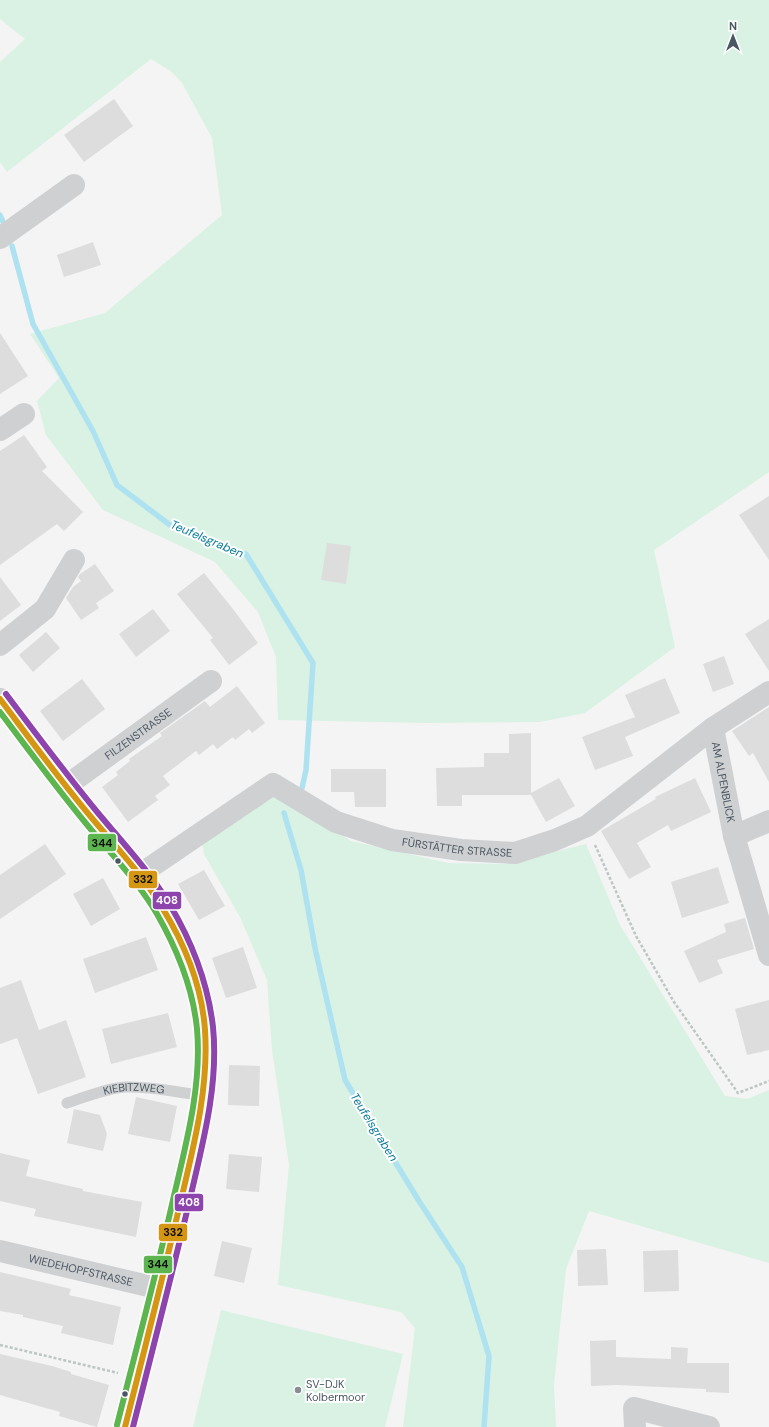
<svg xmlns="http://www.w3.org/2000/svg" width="769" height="1427" viewBox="0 0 769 1427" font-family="'DM Sans',sans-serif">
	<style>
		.green { fill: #d9f2e3 }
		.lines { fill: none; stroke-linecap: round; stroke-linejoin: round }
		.stream { stroke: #aee2f0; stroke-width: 5.5 }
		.building { fill: #ddddde }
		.path { stroke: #bcc7c4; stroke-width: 2.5; stroke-dasharray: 3 2; stroke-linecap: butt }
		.lane { stroke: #ced0d2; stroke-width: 11 }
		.street { stroke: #ced0d2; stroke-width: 22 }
		.bus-1-casing { stroke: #fff; stroke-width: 9 }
		.bus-2-casing { stroke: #fff; stroke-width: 9 }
		.bus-3-casing { stroke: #fff; stroke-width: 9 }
		.bus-1 { stroke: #d49613; stroke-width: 6 }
		.bus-2 { stroke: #5db54f; stroke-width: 6 }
		.bus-3 { stroke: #8e44ad; stroke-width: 6 }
		.bus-dot { fill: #4a5661; stroke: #fff; stroke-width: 1.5 }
		.poi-dot { fill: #868d94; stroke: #fff; stroke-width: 1.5 }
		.labels { text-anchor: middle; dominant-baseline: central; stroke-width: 4; stroke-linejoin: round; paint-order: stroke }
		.street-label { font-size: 11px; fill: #4a5661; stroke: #fff }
		.poi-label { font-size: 11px; fill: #4a5661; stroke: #fff; text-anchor: start }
		.water-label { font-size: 12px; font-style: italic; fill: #0c7c9b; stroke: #fff }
		.line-badge { stroke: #fff; stroke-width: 1.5 }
		.badge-label { font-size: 11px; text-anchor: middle; font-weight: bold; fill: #fff }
		.pale-badge-label { font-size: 11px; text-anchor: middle; font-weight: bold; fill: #111 }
	</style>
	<rect width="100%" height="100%" fill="#f4f4f4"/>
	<g class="green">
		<path d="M0,0H769V472L654,550L675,647L585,713L540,722L426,723L278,720L276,657L258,612L215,562L103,510L46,435L37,401L59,378L30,334L105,313L222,215L212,138L182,83L172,72L151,59L7,172L0,162V62L25,39L0,19Z"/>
		<path d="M272,792L351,841L449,863L505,864L586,844L620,925L725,1096L747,1099L769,1090V1263L589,1211L566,1269L554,1385L556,1427H403L415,1328L401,1312L278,1285L289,1165L272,1050L267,980L240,917L204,854L202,842Z"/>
		<path d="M221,1310L403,1354L385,1427H193Z"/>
	</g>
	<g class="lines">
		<g class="stream">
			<path d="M0,215L4,224"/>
			<path d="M12,246L33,324L93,431L117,485L170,525L246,554L313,663L306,770L302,788"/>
			<path d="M284,813L301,870L315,948L345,1080L419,1201L462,1267L489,1356L484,1427"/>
		</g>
	</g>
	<g class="building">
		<path d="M114,99L133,126L84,162L64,135Z"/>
		<path d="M93,242L101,265L64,277L57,255Z"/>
		<path d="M0,333L28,376L0,394Z"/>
		<path d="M24,435L47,467L42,471L83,512L64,531L57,524L0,565V451Z"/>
		<path d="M769,496V560L739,515Z"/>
		<path d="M327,543L351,546L346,584L321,580Z"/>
		<path d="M95,564L114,591L96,603L99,608L81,620L66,598L73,587L81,581L78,577L80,574Z"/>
		<path d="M204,573L233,609L258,643L229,665L210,640L213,638L177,594Z"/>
		<path d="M0,577L21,605L0,621Z"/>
		<path d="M153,609L170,631L136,657L119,634Z"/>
		<path d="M769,619V671L745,634Z"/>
		<path d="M46,632L60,648L33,672L19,655Z"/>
		<path d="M724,656L734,684L713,692L703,664Z"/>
		<path d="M665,678L680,713L625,737L633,756L595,770L582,737L635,717L625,695Z"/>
		<path d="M82,679L105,709L63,741L40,711Z"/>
		<path d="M237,686L265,723L252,733L249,729L235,740L233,737L217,749L213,744L199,755L196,751L163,776L170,785L155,796L158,800L128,822L102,787L118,775L116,772L130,761L129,759L162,736L160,733L205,701L210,707Z"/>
		<path d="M769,707V782L753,753L749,756L732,731Z"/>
		<path d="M531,733V793L559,778L575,806L546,822L531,795H462V806H437L436,768L484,767V753H509V734Z"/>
		<path d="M331,769H386V807H355L354,792H331Z"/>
		<path d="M695,778L711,812L671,831L668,825L637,843L651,867L629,879L601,831L656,799L655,797Z"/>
		<path d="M45,844L66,874L0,919V875Z"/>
		<path d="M718,867L729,903L682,918L671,882Z"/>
		<path d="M204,870L225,906L199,920L178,884Z"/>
		<path d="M103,878L120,909L91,926L73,894Z"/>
		<path d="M745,918L754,949L717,960L723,973L699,983L684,951L726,932L724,924Z"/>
		<path d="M146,937L158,970L95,993L83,959Z"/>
		<path d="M243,947L257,988L226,998L212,958Z"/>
		<path d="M21,980L39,1030L66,1020L86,1077L38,1094L17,1038L0,1044V988Z"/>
		<path d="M769,1000V1050L747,1055L735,1009Z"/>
		<path d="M168,1013L177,1047L111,1064L102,1029Z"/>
		<path d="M229,1065L260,1066L259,1106L228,1105Z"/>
		<path d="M136,1097L177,1106L170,1142L128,1134Z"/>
		<path d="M74,1109L100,1115L107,1134L103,1151L67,1143Z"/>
		<path d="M0,1153L30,1160L26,1176L83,1189V1191L142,1202L136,1237L34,1216L36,1209L0,1201Z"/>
		<path d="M229,1154L262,1157L259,1192L226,1189Z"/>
		<path d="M222,1241L252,1248L244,1283L214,1276Z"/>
		<path d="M606,1249L608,1285L578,1286L577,1250Z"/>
		<path d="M678,1250L679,1291L644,1292L643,1251Z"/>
		<path d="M0,1272L71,1289L69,1295L121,1307L113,1345L61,1333L63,1326L23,1317V1315L0,1311Z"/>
		<path d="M616,1340V1357L671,1359V1347L688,1348L687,1363H729V1393L706,1392V1389L616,1385L591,1386L590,1341Z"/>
		<path d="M0,1354L52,1366L71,1372V1374L109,1385L97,1427L59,1416L60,1412L0,1395Z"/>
	</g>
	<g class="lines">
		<g class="path">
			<path d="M595,845L636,936L674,1002L738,1093L769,1081"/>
			<path d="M0,1345L118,1373"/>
		</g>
		<path class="lane" id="s1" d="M67,1103C85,1097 107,1088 126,1087C150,1086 179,1092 203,1096"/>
		<g class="street">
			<path d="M0,238L74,185"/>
			<path d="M0,430L24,414"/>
			<path d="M0,645L45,609L74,560"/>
			<path d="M0,699C30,739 60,779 91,817C119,851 151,884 171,923C188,956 202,993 205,1030C209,1088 194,1144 181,1200C164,1276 144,1352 125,1427"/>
			<path id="s2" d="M713,728L734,836L769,955"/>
			<path id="s3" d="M66,786L211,681"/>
			<path d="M734,836L769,821"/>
			<path id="s4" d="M139,875L273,784L336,822L392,840L461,850L515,853L555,840L587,826L713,728L769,692"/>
			<path id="s5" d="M0,1251L161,1289"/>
			<path d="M635,1427L634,1408L709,1427"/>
		</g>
		<defs>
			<path id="bus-1" d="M0,699C30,739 59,779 91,817C116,847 143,875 163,909C185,945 202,987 205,1030C209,1087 194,1145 181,1200C163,1276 144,1352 125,1427"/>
			<path id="bus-2" d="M0,712C28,749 55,786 84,821C109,852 137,880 157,914C177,949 193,988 197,1029C202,1086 186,1144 173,1200C156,1275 136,1350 117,1425"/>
			<path id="bus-3" d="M6,694C36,734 66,774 98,813C123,843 150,872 170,905C192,942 208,984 213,1027C219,1086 202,1146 189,1203C171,1278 152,1352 133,1427"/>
		</defs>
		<use href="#bus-1" class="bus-1-casing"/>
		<use href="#bus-2" class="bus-2-casing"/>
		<use href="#bus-3" class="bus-3-casing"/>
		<use href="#bus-1" class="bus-1"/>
		<use href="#bus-2" class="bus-2"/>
		<use href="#bus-3" class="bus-3"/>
	</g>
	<g class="bus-dot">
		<circle cx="118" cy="861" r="3.5"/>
		<circle cx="125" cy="1394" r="3.5"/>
	</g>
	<circle class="poi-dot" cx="298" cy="1390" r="4"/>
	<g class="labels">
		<g class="street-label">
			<text stroke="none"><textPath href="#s3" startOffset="89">FILZENSTRASSE</textPath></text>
			<text stroke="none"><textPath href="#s2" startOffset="55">AM ALPENBLICK</textPath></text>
			<text stroke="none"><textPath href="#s4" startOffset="360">FÜRSTÄTTER STRASSE</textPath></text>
			<text stroke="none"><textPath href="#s1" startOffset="69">KIEBITZWEG</textPath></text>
			<text stroke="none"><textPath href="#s5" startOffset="83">WIEDEHOPFSTRASSE</textPath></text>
		</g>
		<g class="poi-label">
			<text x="306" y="1384">SV-DJK<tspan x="306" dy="13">Kolbermoor</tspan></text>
		</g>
		<g class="water-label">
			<text transform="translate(207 539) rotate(23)">Teufelsgraben</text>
			<text transform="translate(374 1127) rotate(58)">Teufelsgraben</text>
		</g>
	</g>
	<g class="line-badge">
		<rect x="87" y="833" width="30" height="19" rx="4" fill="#5db54f"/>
		<rect x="128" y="870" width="30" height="19" rx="4" fill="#d49613"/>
		<rect x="152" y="891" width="30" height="19" rx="4" fill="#8e44ad"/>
		<rect x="174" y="1193" width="30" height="19" rx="4" fill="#8e44ad"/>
		<rect x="158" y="1223" width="30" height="19" rx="4" fill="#d49613"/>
		<rect x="143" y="1255" width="30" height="19" rx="4" fill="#5db54f"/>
	</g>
	<g class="badge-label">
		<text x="167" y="904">408</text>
		<text x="189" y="1206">408</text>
	</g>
	<g class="pale-badge-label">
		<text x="102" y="847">344</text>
		<text x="143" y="883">332</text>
		<text x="173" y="1236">332</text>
		<text x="158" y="1268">344</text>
	</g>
	<g transform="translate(733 36)" stroke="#ffffff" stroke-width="3" paint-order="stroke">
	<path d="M0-3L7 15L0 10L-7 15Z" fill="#4a5661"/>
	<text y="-6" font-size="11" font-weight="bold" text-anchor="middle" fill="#4a5661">N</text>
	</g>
</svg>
